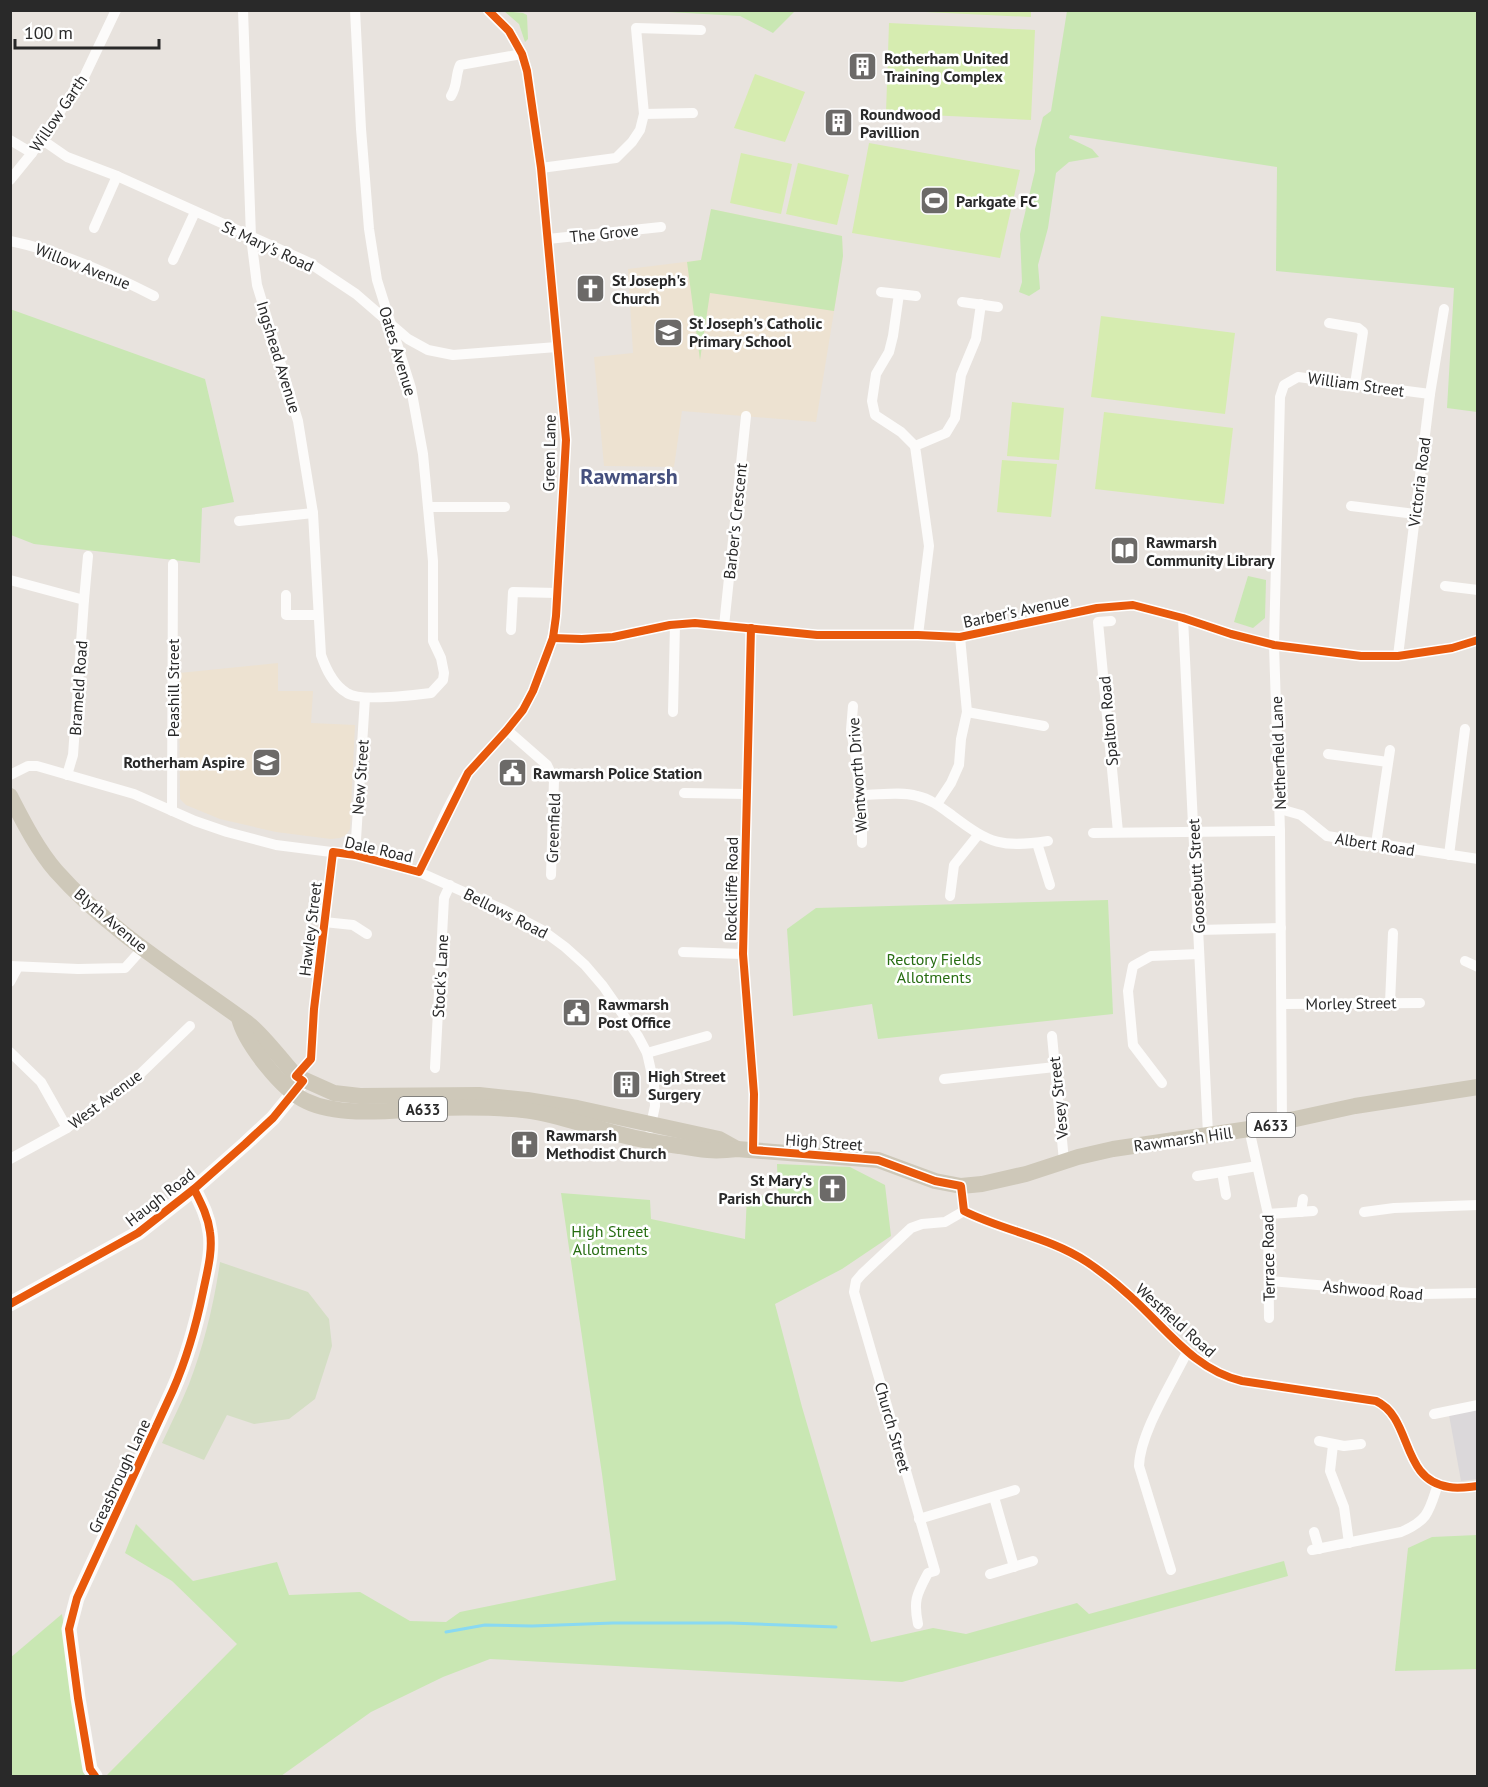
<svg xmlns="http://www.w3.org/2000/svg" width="1488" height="1787" viewBox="0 0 1488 1787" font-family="'PT Sans',sans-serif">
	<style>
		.industrial { fill: #dbd8da }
		.education { fill: #ede2d1 }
		.green { fill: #c9e7b3 }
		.cemetery { fill: #d4dec4 }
		.pitch { fill: #d6ecb0 }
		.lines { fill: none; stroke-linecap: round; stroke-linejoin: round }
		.stream { stroke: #89d9f2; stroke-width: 3 }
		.street { stroke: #fcfbfa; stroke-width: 10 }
		.secondary { stroke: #fcfbfa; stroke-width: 15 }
		.primary { stroke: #cec8b9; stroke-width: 16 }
		.cycleway-casing { stroke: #fff; stroke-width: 11 }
		.cycleway { stroke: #e8590c; stroke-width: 8 }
		.labels { text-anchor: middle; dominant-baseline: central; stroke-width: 5; stroke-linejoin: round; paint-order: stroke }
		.shield { fill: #fff; stroke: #696969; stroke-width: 1.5 }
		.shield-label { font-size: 15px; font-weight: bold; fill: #292929 }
		.poi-label { font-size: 16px; font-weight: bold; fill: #292929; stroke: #fff; text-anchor: start }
		.street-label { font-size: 16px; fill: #292929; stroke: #fff }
		.park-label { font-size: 16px; fill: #276d12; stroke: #fff }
		.district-label { font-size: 22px; font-weight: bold; fill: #45507e; stroke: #fff }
	</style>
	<rect width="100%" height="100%" fill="#e8e3de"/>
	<path class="industrial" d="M1477,1409V1479L1461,1481L1449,1415Z"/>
	<g class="education">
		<path d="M711,209L842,236L843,256L816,422L682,411L674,467L604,466L594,357L633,353L628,269L701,260Z"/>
		<path d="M278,663V691H313L311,723L355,725L350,829L346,835L340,838L331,839L276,832L220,819L186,805L180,799L179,673Z"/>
	</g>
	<g class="green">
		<path d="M504,11L523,13L527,15L528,39L525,42L519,24Z"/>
		<path d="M650,11H795L773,33L740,16Z"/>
		<path d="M1067,11H1477V412L1447,408L1454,288L1276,271L1277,167L1070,135L1069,138L1092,149L1099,157L1069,162L1056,173L1048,228L1038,265L1040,289L1029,296L1019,292L1022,282L1020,234L1035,171V149L1043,117L1051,111Z"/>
		<path d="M711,209L842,236L843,256L834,311L710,293L700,360L687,262L701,260Z"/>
		<path d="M10,309L205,379L234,502L202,508L200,563L34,544L11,535Z"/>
		<path d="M1248,576L1266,580L1265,618L1253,628L1234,622Z"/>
		<path d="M1108,900L1113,1014L878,1039L872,1004L793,1016L787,929L816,908Z"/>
		<path d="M777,1164L850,1167L885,1185L891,1236L842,1269L775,1304L802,1407L871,1642L933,1628L966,1634L1077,1603L1089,1614L1284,1561L1288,1576L902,1682L490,1659L443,1677L371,1712L281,1776L107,1775L237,1644L172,1581L125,1553L136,1524L193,1581L277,1562L289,1595L360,1592L410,1621L446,1622L460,1612L616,1580L602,1474L561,1193L650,1200L651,1219L745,1239L747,1195L778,1197Z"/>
		<path d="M1477,1535V1669L1395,1671L1408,1548L1432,1537Z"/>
		<path d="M62,1614L87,1776H11L10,1658Z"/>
	</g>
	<path class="cemetery" d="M220,1262L308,1292L329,1319L332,1346L315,1399L289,1419L254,1424L227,1415L204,1460L162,1443C171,1423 181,1404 189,1384C204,1345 214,1304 220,1262Z"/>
	<g class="pitch">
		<path d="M1031,10V17L905,11V10Z"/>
		<path d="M889,23L1035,30L1031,120L886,113Z"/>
		<path d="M755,74L805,92L785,142L734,128Z"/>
		<path d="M869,143L1020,170L1000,258L852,233Z"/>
		<path d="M741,153L792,164L781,214L730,203Z"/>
		<path d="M798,163L849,175L837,225L786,214Z"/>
		<path d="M1101,316L1235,333L1225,414L1091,397Z"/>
		<path d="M1012,402L1064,408L1059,460L1007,456Z"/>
		<path d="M1104,412L1233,428L1224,504L1095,489Z"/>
		<path d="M1002,460L1057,464L1051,517L997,512Z"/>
	</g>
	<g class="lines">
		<path class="stream" d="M446,1632L485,1625L532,1626L613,1623H731L836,1627"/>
		<g class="street">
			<path d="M243,10L251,237L257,285L298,421L313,513L321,655C326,669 333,685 347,693C359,702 415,695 431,693L443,680L444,673L441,658L433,641V561L423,454L411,388L377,280L369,229L361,129L355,10"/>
			<path d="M451,96C458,85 455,76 460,65L522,54"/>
			<path d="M644,114L693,113"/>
			<path d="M41,139L67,157L117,176L308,262L356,294L408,339L428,350L453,355L557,347"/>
			<path d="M10,140L32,153"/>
			<path d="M541,168L616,158L632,142L640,130L644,114L636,28L701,30"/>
			<path d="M10,180L32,153L85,75L116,10"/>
			<path d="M94,228L117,176"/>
			<path d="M548,239L661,227"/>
			<path d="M10,241C60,251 109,273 154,296"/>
			<path d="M173,260L195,212"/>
			<path d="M881,292L916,296"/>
			<path d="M899,294L893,336L889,352L876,374L872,401L875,415L901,432L915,446"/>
			<path d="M962,302L998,307"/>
			<path d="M1329,323L1358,328L1363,332L1355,384"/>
			<path d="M1351,506L1415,514"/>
			<path d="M429,507H505"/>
			<path d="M239,521L313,513"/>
			<path d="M10,580L84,600"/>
			<path d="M1445,586L1478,590"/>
			<path d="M286,595V615H318"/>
			<path d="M1183,618L1208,1134"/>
			<path d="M1111,621L1098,622L1118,832"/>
			<path d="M724,626L746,416"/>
			<path d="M751,628L743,954L754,1094L753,1150"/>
			<path d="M511,630L513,592L557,593"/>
			<path d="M918,635L929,546L915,446L946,433L955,418L961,375L976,339L981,304"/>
			<path d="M553,638L582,639L613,637L670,625L695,623L817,635H918L960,637L1097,608L1133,605L1183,618L1231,634L1274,645L1361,656H1398L1452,648L1478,640"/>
			<path d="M1398,656L1430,394L1444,309"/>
			<path d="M853,706L851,730L862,795V843"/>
			<path d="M673,712L675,624"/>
			<path d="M967,712L1044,726"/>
			<path d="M507,730L547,765L554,780L551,875"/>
			<path d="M1328,754L1388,762"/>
			<path d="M10,775L28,766H37L134,794L195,821L227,832L276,845L355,855L419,872L502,909L542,930L565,947L585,965L603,986L638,1036L647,1053L654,1084L655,1106L650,1129"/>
			<path d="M67,775L73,755L84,600L88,556"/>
			<path d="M684,793L747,794"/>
			<path d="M862,795C879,795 901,791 917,796C931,799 942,808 953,816C990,844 1002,848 1048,841"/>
			<path d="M937,804L951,783L959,765L961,739L967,712L960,637"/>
			<path d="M1280,809L1301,815L1327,836L1478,859"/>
			<path d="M172,811L173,564"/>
			<path d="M1093,833L1280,831"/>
			<path d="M1037,843L1050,885"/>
			<path d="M1376,844L1390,750"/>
			<path d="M355,855L365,698"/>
			<path d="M1449,855L1465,729"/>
			<path d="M419,872C434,839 448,803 468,773C479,757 496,744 508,729C534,697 551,657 556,616L566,440L541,168L527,71L522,54L509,31L488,10"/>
			<path d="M950,896L954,865L978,835"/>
			<path d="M324,922L353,925L367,934"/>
			<path d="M1198,930L1281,928"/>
			<path d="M683,952L743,954"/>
			<path d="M1465,961L1478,967"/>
			<path d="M10,966L78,969L125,968L143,948"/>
			<path d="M10,982L18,967"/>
			<path d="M1390,1003L1393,933"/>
			<path d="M1282,1004L1420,1003"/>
			<path d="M314,1009L333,852"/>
			<path d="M1052,1036L1064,1161"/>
			<path d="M10,1052L41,1082L67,1128"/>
			<path d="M647,1053L707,1036"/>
			<path d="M435,1068L444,898L450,885"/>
			<path d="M944,1079L1055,1067"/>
			<path d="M1162,1083L1133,1045L1128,991L1133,966L1151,956L1199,954"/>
			<path d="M1282,1123L1280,831L1274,645L1280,397L1284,385L1298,377L1430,394"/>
			<path d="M1249,1129L1268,1214L1269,1318"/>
			<path d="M10,1159L67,1128L136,1078L190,1026"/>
			<path d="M1197,1176L1222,1172"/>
			<path d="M961,1186L964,1211C1003,1231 1050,1237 1087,1262C1102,1272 1117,1284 1130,1296C1166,1328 1194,1370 1242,1381L1376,1401C1413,1418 1400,1480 1449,1487C1458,1489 1468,1487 1478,1486"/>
			<path d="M1226,1195L1222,1172L1257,1166"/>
			<path d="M1301,1212L1303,1199"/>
			<path d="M1364,1212L1394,1208L1478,1205"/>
			<path d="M1268,1214L1313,1211"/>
			<path d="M1269,1281L1423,1294L1478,1293"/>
			<path d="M1434,1414L1478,1405"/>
			<path d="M1319,1441L1344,1446L1361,1444"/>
			<path d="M1333,1445L1330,1471L1344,1507L1349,1543"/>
			<path d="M994,1497L1014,1567"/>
			<path d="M919,1519L1015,1490"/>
			<path d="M1314,1532L1319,1549"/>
			<path d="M1312,1550L1401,1532C1429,1520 1429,1511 1438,1484"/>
			<path d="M1171,1570L1139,1466C1140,1433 1172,1383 1187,1352"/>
			<path d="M990,1574L1033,1561"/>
			<path d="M918,1624C913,1600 917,1594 928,1573L935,1571L854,1292L856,1281L862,1274L911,1228L922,1224L945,1222L964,1211"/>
		</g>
		<g class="secondary">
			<path d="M10,1304L138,1233L194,1189L245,1144L273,1118L300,1085"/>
			<path d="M95,1776L90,1769L78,1698L69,1629L77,1598L173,1390C187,1358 196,1326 203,1292C207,1272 213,1252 210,1232C208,1216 201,1203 194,1189"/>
		</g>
		<g class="primary">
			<path d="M10,796C23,821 37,849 56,871C109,931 182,975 246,1022C261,1032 283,1062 296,1076L334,1093L360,1096L479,1095L527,1100L577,1108L719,1139L737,1149"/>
			<path d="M239,1018C245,1043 282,1090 306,1101C341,1118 394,1110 432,1108C462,1107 494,1107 523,1110C546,1112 568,1120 590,1126C619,1135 648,1142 679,1146C701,1150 714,1152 737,1149L878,1160L935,1181L961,1186L982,1184L1026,1174L1078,1157L1113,1149L1249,1129L1355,1106L1478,1087"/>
		</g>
		<defs>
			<g id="cycleway">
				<path d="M751,628L743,954L754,1094L753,1150L878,1160L935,1181L961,1186L964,1211C1003,1231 1050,1237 1087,1262C1102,1272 1117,1284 1130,1296C1166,1328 1194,1370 1242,1381L1376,1401C1413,1418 1400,1480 1449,1487C1458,1489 1468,1487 1478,1486"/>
				<path d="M553,638L582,639L613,637L670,625L695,623L817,635H918L960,637L1097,608L1133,605L1183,618L1231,634L1274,645L1361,656H1398L1452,648L1478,640"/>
				<path d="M10,1304L138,1233L194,1189L245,1144L273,1118L303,1081L296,1076L311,1059L314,1009L333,852L355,855L419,872L468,773L507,730L523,710L533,691L553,638L556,616L566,440L541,168L527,71L522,54L509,31L488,10"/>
				<path d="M95,1776L90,1769L78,1698L69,1629L77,1598L173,1390C187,1358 196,1326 203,1292C207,1272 213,1252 210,1232C208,1216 201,1203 194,1189"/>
			</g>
		</defs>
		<use href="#cycleway" class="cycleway-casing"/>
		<use href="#cycleway" class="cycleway"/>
	</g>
	<defs>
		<symbol id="building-square" viewBox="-11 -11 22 22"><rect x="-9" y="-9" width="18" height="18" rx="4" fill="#6c6a68" stroke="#fff"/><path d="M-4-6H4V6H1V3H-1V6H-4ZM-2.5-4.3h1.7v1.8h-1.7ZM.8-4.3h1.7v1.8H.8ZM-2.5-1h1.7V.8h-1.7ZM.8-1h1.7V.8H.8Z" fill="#fff"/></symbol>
		<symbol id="stadium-square" viewBox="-11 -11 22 22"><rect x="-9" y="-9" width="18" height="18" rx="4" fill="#6c6a68" stroke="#fff"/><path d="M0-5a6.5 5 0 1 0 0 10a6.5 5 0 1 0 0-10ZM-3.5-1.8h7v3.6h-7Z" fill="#fff"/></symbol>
		<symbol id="church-square" viewBox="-11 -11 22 22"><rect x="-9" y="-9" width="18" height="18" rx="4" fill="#6c6a68" stroke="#fff"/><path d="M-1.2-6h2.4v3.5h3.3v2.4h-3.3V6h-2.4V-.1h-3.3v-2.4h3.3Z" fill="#fff"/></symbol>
		<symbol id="school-square" viewBox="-11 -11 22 22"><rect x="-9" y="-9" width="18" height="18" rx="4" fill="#6c6a68" stroke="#fff"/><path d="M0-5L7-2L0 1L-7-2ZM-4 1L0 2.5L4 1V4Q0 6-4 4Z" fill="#fff"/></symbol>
		<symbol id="library-square" viewBox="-11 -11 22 22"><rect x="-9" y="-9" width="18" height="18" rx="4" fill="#6c6a68" stroke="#fff"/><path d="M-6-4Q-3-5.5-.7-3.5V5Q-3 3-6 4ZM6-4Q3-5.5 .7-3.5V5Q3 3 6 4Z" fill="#fff"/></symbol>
		<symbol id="civic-square" viewBox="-11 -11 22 22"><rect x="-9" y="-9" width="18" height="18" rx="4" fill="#6c6a68" stroke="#fff"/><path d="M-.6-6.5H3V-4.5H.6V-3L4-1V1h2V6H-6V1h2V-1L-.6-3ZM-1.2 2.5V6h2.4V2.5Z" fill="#fff"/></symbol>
	</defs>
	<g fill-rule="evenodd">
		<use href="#building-square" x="846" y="50" width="33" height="33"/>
		<use href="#building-square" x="822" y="106" width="33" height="33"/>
		<use href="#stadium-square" x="918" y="184" width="33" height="33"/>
		<use href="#church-square" x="574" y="272" width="33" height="33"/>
		<use href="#school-square" x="652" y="316" width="33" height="33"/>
		<use href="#library-square" x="1108" y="534" width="33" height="33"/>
		<use href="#school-square" x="250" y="746" width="33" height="33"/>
		<use href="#civic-square" x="496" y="756" width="33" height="33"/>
		<use href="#civic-square" x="560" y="996" width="33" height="33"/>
		<use href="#building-square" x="610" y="1068" width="33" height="33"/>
		<use href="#church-square" x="508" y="1128" width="33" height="33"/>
		<use href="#church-square" x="816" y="1172" width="33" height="33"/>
	</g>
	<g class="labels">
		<g class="shield">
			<rect x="399" y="1097" width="48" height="24" rx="4.5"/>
			<rect x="1247" y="1113" width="48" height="24" rx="4.5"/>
		</g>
		<g class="shield-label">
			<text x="423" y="1109">A633</text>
			<text x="1271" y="1125">A633</text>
		</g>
		<g class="poi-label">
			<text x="884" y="58">Rotherham United<tspan x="884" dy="18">Training Complex</tspan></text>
			<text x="860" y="114">Roundwood<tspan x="860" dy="18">Pavillion</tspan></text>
			<text x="956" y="201">Parkgate FC</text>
			<text x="612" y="280">St Joseph's<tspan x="612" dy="18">Church</tspan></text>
			<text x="689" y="323">St Joseph's Catholic<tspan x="689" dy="18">Primary School</tspan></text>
			<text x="1146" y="542">Rawmarsh<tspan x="1146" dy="18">Community Library</tspan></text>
			<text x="245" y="762" text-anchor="end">Rotherham Aspire</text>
			<text x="533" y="773">Rawmarsh Police Station</text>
			<text x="598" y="1004">Rawmarsh<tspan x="598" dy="18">Post Office</tspan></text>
			<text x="648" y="1076">High Street<tspan x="648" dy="18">Surgery</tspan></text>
			<text x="546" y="1135">Rawmarsh<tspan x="546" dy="18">Methodist Church</tspan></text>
			<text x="812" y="1180" text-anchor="end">St Mary's<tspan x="812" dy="18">Parish Church</tspan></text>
		</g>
		<g class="street-label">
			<text transform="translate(58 113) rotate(-56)">Willow Garth</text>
			<text transform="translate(604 233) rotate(-6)">The Grove</text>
			<text transform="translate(268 246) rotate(25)">St Mary's Road</text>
			<text transform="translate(83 266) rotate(21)">Willow Avenue</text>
			<text transform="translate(398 351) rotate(73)">Oates Avenue</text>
			<text transform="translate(279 357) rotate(73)">Ingshead Avenue</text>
			<text transform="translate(1356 384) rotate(8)">William Street</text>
			<text transform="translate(549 453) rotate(-89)">Green Lane</text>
			<text transform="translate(1419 482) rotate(-83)">Victoria Road</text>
			<text transform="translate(735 521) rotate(-84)">Barber's Crescent</text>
			<text transform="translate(1016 611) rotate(-12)">Barber's Avenue</text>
			<text transform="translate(78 688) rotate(-86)">Brameld Road</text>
			<text transform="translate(173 688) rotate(-90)">Peashill Street</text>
			<text transform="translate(1108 721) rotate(-95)">Spalton Road</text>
			<text transform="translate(1278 753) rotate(-92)">Netherfield Lane</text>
			<text transform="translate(857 775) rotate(-94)">Wentworth Drive</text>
			<text transform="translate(360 777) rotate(-86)">New Street</text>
			<text transform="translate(553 828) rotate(-88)">Greenfield</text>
			<text transform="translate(1375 844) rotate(9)">Albert Road</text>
			<text transform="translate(379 849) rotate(13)">Dale Road</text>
			<text transform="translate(1196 876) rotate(-93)">Goosebutt Street</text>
			<text transform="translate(731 889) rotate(-89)">Rockcliffe Road</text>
			<text transform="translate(506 913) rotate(27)">Bellows Road</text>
			<text transform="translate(111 920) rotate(40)">Blyth Avenue</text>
			<text transform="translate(310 929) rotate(-83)">Hawley Street</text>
			<text transform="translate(440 976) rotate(-87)">Stock's Lane</text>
			<text transform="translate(1351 1003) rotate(-1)">Morley Street</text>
			<text transform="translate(1058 1098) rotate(-96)">Vesey Street</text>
			<text transform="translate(105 1099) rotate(-37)">West Avenue</text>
			<text transform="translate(1183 1139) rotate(-8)">Rawmarsh Hill</text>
			<text transform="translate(824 1142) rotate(4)">High Street</text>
			<text transform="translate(160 1197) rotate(-38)">Haugh Road</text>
			<text transform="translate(1268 1258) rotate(-91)">Terrace Road</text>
			<text transform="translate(1373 1290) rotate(5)">Ashwood Road</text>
			<text transform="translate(1176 1320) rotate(42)">Westfield Road</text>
			<text transform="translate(893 1427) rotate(74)">Church Street</text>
			<text transform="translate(119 1476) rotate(-65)">Greasbrough Lane</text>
		</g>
		<g class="park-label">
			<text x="934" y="959">Rectory Fields<tspan x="934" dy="18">Allotments</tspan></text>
			<text x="610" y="1231">High Street<tspan x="610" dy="18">Allotments</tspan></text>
		</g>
		<g class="district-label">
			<text x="629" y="476">Rawmarsh</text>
		</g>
	</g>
	<rect width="1488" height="1787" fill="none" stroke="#292929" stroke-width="24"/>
	<path d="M15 39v9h144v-9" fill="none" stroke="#292929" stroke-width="3"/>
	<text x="24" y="39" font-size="18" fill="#292929" stroke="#ffffff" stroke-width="4.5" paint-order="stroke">100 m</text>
</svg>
